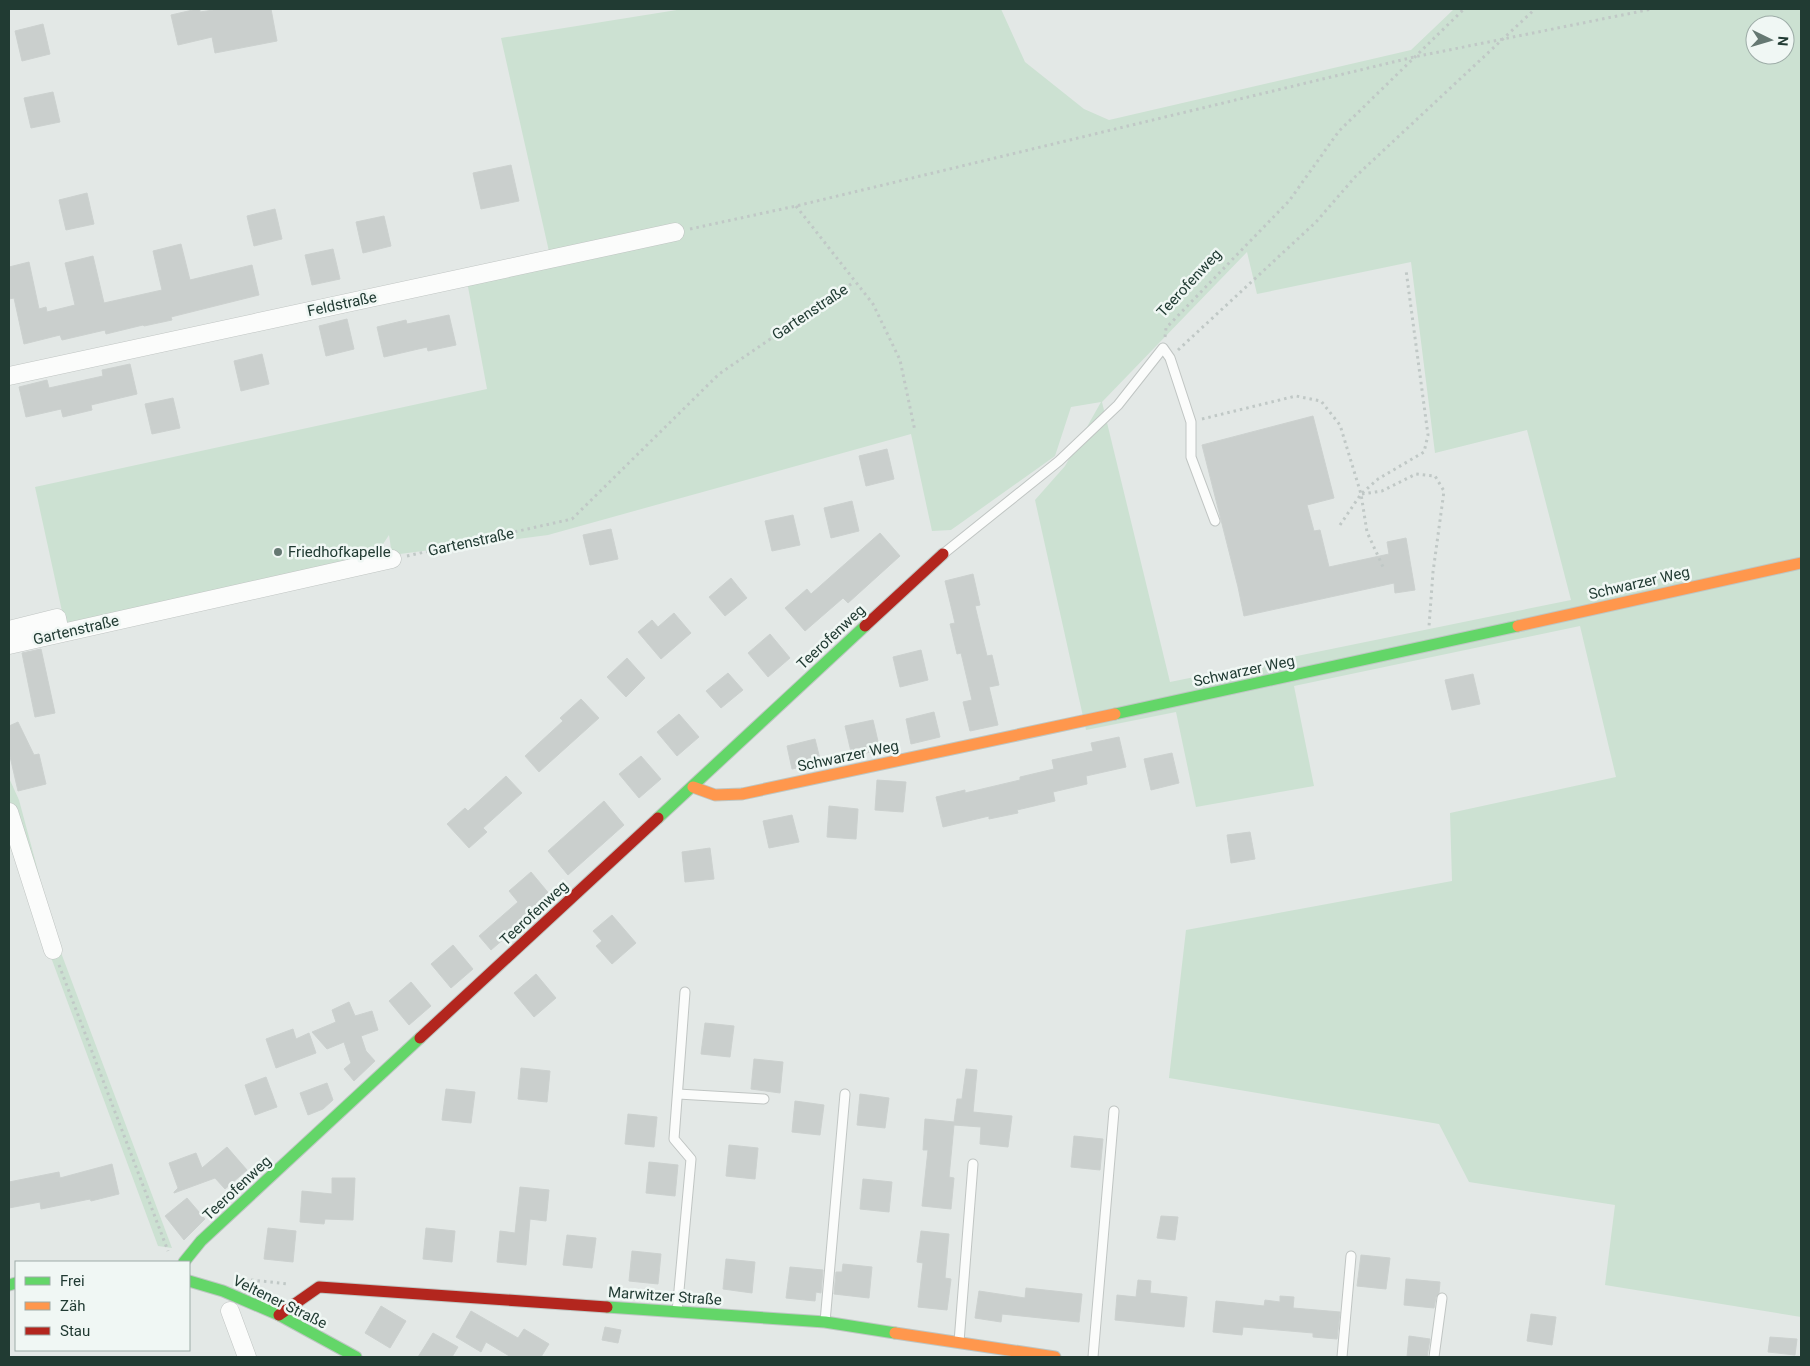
<svg xmlns="http://www.w3.org/2000/svg" width="1810" height="1366" viewBox="0 0 1810 1366" font-family="Roboto,sans-serif">
	<style>
		.green { fill: #cce1d2; fill-rule: evenodd }
		.building { fill: #cacfcd; stroke: #ccd1cf }
		.lines { fill: none; stroke-linecap: round; stroke-linejoin: round }
		.lane-casing { stroke: #c0c5c3; stroke-width: 11 }
		.street-casing { stroke: #c0c5c3; stroke-width: 19 }
		.fast-casing { stroke: #bec6c3; stroke-width: 13 }
		.slow-casing { stroke: #bec6c3; stroke-width: 13 }
		.jam-casing { stroke: #bec6c3; stroke-width: 13 }
		.path { stroke: #c0c8c6; stroke-width: 3; stroke-dasharray: 2.5 4; stroke-linecap: butt }
		.lane { stroke: #fbfcfb; stroke-width: 9 }
		.street { stroke: #fbfcfb; stroke-width: 18 }
		.fast { stroke: #63d668; stroke-width: 11 }
		.slow { stroke: #ff974d; stroke-width: 11 }
		.jam { stroke: #b3261e; stroke-width: 11 }
		.poi-dot { fill: #657872; stroke: #f0f7f4; stroke-width: 2 }
		.labels { text-anchor: middle; dominant-baseline: central; stroke-width: 5; stroke-linejoin: round; paint-order: stroke }
		.street-label { font-size: 15px; fill: #213b33; stroke: #f0f7f4 }
		.poi-label { font-size: 15px; fill: #213b33; stroke: #f0f7f4; text-anchor: start }
	</style>
	<rect width="100%" height="100%" fill="#e3e8e6"/>
	<g class="green">
		<path d="M683,9H1001L1025,62L1084,109L1109,120L1411,50L1454,9H1801V1317L1605,1285L1615,1205L1469,1182L1439,1124L1169,1078L1186,930L1452,881L1450,813L1616,777L1580,626L1294,686L1314,786L1196,807L1176,712L1086,730L1035,500L1065,466L1101,402L1071,407L1055,456L951,530L932,531L911,434L548,535L392,555L389,535L375,556L65,625L35,487L487,389L466,276L550,256L501,38ZM1755,25H1785V55H1755ZM1247,252L1257,294L1411,262L1435,453L1527,430L1571,600L1170,682L1102,402Z"/>
		<path d="M9,778L19,800L57,942L172,1248L158,1246L9,844Z"/>
	</g>
	<g class="building">
		<path d="M197,9H200V12L220,9H271L277,41L215,53L212,37L178,45L171,15Z"/>
		<path d="M43,24L50,54L22,61L15,31Z"/>
		<path d="M53,92L60,122L31,128L24,98Z"/>
		<path d="M511,165L519,201L481,209L473,173Z"/>
		<path d="M87,193L94,224L66,230L59,200Z"/>
		<path d="M275,209L282,239L254,246L247,216Z"/>
		<path d="M384,216L391,246L363,253L356,222Z"/>
		<path d="M181,244L190,280L252,265L259,295L171,317L172,320L144,326L143,325L106,334L105,330L62,340L60,335L24,344L14,298L9,299V267L29,262L39,309L46,307L47,312L75,305L65,263L93,256L104,303L162,290L153,251Z"/>
		<path d="M333,249L340,279L312,285L305,255Z"/>
		<path d="M449,315L456,345L428,351L427,347L384,357L377,327L406,320L407,324Z"/>
		<path d="M347,319L354,349L326,356L319,326Z"/>
		<path d="M262,354L269,384L241,391L234,361Z"/>
		<path d="M130,364L137,394L91,405L92,410L63,417L61,409L26,417L19,387L47,380L49,388L103,376L102,370Z"/>
		<path d="M173,398L180,428L152,434L145,404Z"/>
		<path d="M1313,416L1334,498L1307,505L1314,531L1320,530L1329,567L1389,554L1387,542L1406,538L1415,590L1395,593L1394,583L1244,616L1238,587L1202,445Z"/>
		<path d="M887,449L894,479L866,486L859,456Z"/>
		<path d="M852,501L859,531L831,538L824,508Z"/>
		<path d="M793,515L800,545L772,551L765,521Z"/>
		<path d="M611,529L618,559L590,565L583,535Z"/>
		<path d="M880,533L900,556L848,603L843,598L805,631L785,608L807,589L811,594Z"/>
		<path d="M973,574L980,605L975,606L987,656L992,655L999,685L989,687L998,725L970,731L963,702L972,700L961,653L957,654L950,624L955,623L945,581Z"/>
		<path d="M731,578L747,598L725,616L709,597Z"/>
		<path d="M674,613L691,633L661,659L638,632L652,620L658,627Z"/>
		<path d="M770,634L790,658L768,677L748,653Z"/>
		<path d="M41,649L55,713L35,717L22,653Z"/>
		<path d="M921,650L928,680L900,687L893,657Z"/>
		<path d="M627,658L645,678L626,697L607,677Z"/>
		<path d="M728,673L743,690L721,708L706,691Z"/>
		<path d="M1473,674L1480,704L1452,710L1445,680Z"/>
		<path d="M581,699L599,718L539,772L525,756L563,721L560,718Z"/>
		<path d="M934,712L940,737L911,744L906,719Z"/>
		<path d="M679,714L699,737L677,756L657,732Z"/>
		<path d="M873,720L880,750L852,756L845,726Z"/>
		<path d="M18,722L34,755L39,754L46,784L18,791L9,752V726Z"/>
		<path d="M1119,737L1126,767L1086,776L1087,784L1053,792L1055,801L1017,810L1018,813L989,819V816L943,827L936,797L965,790V793L1020,780V777L1054,769L1052,760L1093,751L1091,743Z"/>
		<path d="M815,739L821,763L792,769L787,746Z"/>
		<path d="M1172,753L1179,783L1151,790L1144,759Z"/>
		<path d="M641,756L661,779L639,798L619,774Z"/>
		<path d="M506,776L522,793L483,828L487,832L469,848L447,824L465,808L468,811Z"/>
		<path d="M877,780L906,782L903,812L875,810Z"/>
		<path d="M604,801L624,825L568,875L548,851Z"/>
		<path d="M829,806L858,809L856,839L827,837Z"/>
		<path d="M792,815L799,842L769,848L763,821Z"/>
		<path d="M1250,832L1255,859L1231,863L1227,835Z"/>
		<path d="M710,848L714,879L685,882L682,852Z"/>
		<path d="M531,872L551,896L511,929L513,931L491,950L479,936L518,902L509,891Z"/>
		<path d="M612,915L636,943L612,964L596,946L602,941L593,931Z"/>
		<path d="M453,945L473,969L451,988L431,964Z"/>
		<path d="M536,974L556,998L534,1017L514,993Z"/>
		<path d="M411,982L431,1006L409,1025L389,1001Z"/>
		<path d="M349,1002L355,1016L372,1011L378,1030L361,1036L366,1051L375,1061L354,1081L344,1069L351,1063L344,1042L327,1049L312,1032L336,1022L332,1010Z"/>
		<path d="M705,1023L734,1026L730,1057L701,1054Z"/>
		<path d="M293,1029L296,1039L309,1033L316,1053L276,1068L266,1039Z"/>
		<path d="M754,1059L783,1062L780,1093L751,1089Z"/>
		<path d="M521,1068L550,1071L547,1102L518,1099Z"/>
		<path d="M966,1069L977,1070L973,1112L1012,1116L1008,1147L980,1144L981,1127L954,1125L949,1177L954,1178L951,1209L922,1206L928,1150H923L925,1119L954,1122L957,1099H962Z"/>
		<path d="M266,1077L277,1107L255,1115L245,1085Z"/>
		<path d="M327,1083L333,1100L323,1109L308,1115L300,1093Z"/>
		<path d="M446,1089L475,1092L471,1123L442,1120Z"/>
		<path d="M860,1094L889,1098L885,1128L857,1125Z"/>
		<path d="M795,1101L824,1105L820,1135L792,1132Z"/>
		<path d="M628,1114L657,1117L654,1147L625,1144Z"/>
		<path d="M1074,1136L1103,1139L1100,1170L1071,1167Z"/>
		<path d="M729,1145L758,1148L755,1179L726,1176Z"/>
		<path d="M227,1147L247,1170L225,1189L215,1178L174,1193V1192L178,1188L169,1163L196,1153L202,1168Z"/>
		<path d="M649,1162L678,1165L675,1196L646,1193Z"/>
		<path d="M112,1164L119,1194L91,1201L90,1199L41,1209L40,1202L9,1208V1182L59,1172L60,1178Z"/>
		<path d="M332,1178H355L353,1220L325,1219L324,1224L300,1222L302,1191L332,1194Z"/>
		<path d="M863,1179L892,1182L889,1212L860,1209Z"/>
		<path d="M520,1187L549,1190L546,1221L530,1219L526,1265L497,1262L500,1231L515,1233Z"/>
		<path d="M187,1198L205,1219L184,1240L165,1216Z"/>
		<path d="M1161,1216L1178,1217L1175,1240L1157,1238Z"/>
		<path d="M268,1228L296,1231L293,1262L264,1259Z"/>
		<path d="M426,1228L455,1231L452,1262L423,1259Z"/>
		<path d="M921,1231L949,1234L945,1278L951,1279L947,1310L918,1307L923,1263L917,1262Z"/>
		<path d="M567,1235L596,1238L592,1268L563,1265Z"/>
		<path d="M632,1251L661,1254L658,1284L629,1281Z"/>
		<path d="M1361,1255L1390,1258L1386,1289L1357,1286Z"/>
		<path d="M726,1259L755,1262L752,1293L723,1289Z"/>
		<path d="M843,1264L872,1267L869,1298L834,1294L836,1272H842Z"/>
		<path d="M790,1267L823,1270L821,1293L816,1292L815,1301L786,1298Z"/>
		<path d="M1406,1279L1440,1282L1439,1293L1436,1297L1434,1308L1404,1305Z"/>
		<path d="M1138,1280L1151,1281L1150,1293L1187,1297L1184,1327L1115,1320L1117,1295L1136,1297Z"/>
		<path d="M1026,1288L1082,1294L1079,1322L1002,1314L1001,1322L975,1318L979,1291L1025,1298Z"/>
		<path d="M1280,1296L1294,1297L1293,1308L1340,1312L1337,1339L1313,1337V1333L1243,1327L1242,1335L1213,1332L1216,1301L1264,1306L1265,1300L1280,1302Z"/>
		<path d="M381,1306L406,1321L390,1348L365,1333Z"/>
		<path d="M471,1311L518,1338L524,1329L549,1344L541,1357H511L486,1342L481,1352L456,1337Z"/>
		<path d="M1531,1314L1556,1317L1552,1345L1527,1341Z"/>
		<path d="M605,1327L621,1330L618,1343L602,1340Z"/>
		<path d="M433,1333L458,1347L452,1357H418Z"/>
		<path d="M1409,1336L1430,1339L1427,1357H1407Z"/>
		<path d="M1770,1337L1797,1339L1795,1355L1768,1352Z"/>
	</g>
	<g class="lines">
		<defs>
			<g id="lane">
				<path d="M943,554L1059,461L1118,405L1163,348L1170,358L1191,422V457L1215,521"/>
				<path d="M678,1094L764,1099"/>
				<path d="M677,1312L691,1159L674,1139L685,992"/>
				<path d="M825,1322L845,1094"/>
				<path d="M959,1342L973,1164"/>
				<path d="M1093,1357L1114,1111"/>
				<path d="M1342,1357L1351,1256"/>
				<path d="M1434,1357L1442,1298"/>
			</g>
			<g id="street">
				<path d="M9,376L675,232"/>
				<path d="M9,630L57,618L60,633"/>
				<path d="M9,645L392,559"/>
				<path d="M9,812L53,950"/>
				<path d="M230,1311L247,1357"/>
			</g>
			<g id="fast">
				<path d="M1115,714L1518,626"/>
				<path d="M658,818L865,626"/>
				<path d="M184,1262L201,1241L420,1038"/>
				<path d="M189,1281L223,1291L279,1315L356,1357"/>
				<path d="M9,1285L16,1283"/>
				<path d="M607,1307L825,1322L895,1333"/>
			</g>
			<g id="slow">
				<path d="M1518,626L1801,563"/>
				<path d="M693,787L715,795L742,794L1115,714"/>
				<path d="M895,1333L1055,1357"/>
			</g>
			<g id="jam">
				<path d="M865,626L943,554"/>
				<path d="M420,1038L658,818"/>
				<path d="M279,1315L319,1287L607,1307"/>
			</g>
		</defs>
		<use href="#lane" class="lane-casing"/>
		<use href="#street" class="street-casing"/>
		<use href="#fast" class="fast-casing"/>
		<use href="#slow" class="slow-casing"/>
		<use href="#jam" class="jam-casing"/>
		<g class="path">
			<path d="M796,206L873,304L900,360L915,431"/>
			<path d="M690,229L796,206L1414,57L1652,9"/>
			<path d="M1165,337L1166,328L1289,201L1339,131L1464,9"/>
			<path d="M1178,350L1316,222L1355,177L1535,9"/>
			<path d="M1202,419L1296,396L1321,401L1340,425L1361,494L1367,532L1384,569"/>
			<path d="M1362,494L1382,491L1416,474L1435,476L1444,491L1433,572L1429,626"/>
			<path d="M1340,525L1361,494L1378,479L1424,452L1428,435L1406,270"/>
			<path d="M407,556L572,519L719,374L854,282"/>
			<path d="M59,965L168,1251"/>
			<path d="M251,1280L289,1284"/>
		</g>
		<use href="#lane" class="lane"/>
		<use href="#street" class="street"/>
		<use href="#fast" class="fast"/>
		<use href="#slow" class="slow"/>
		<use href="#jam" class="jam"/>
	</g>
	<circle class="poi-dot" cx="278" cy="552" r="5"/>
	<g class="labels">
		<g class="street-label">
			<text transform="translate(1189 283) rotate(-47)">Teerofenweg</text>
			<text transform="translate(342 304) rotate(-12)">Feldstraße</text>
			<text transform="translate(810 312) rotate(-34)">Gartenstraße</text>
			<text transform="translate(471 542) rotate(-12)">Gartenstraße</text>
			<text transform="translate(1639 583) rotate(-13)">Schwarzer Weg</text>
			<text transform="translate(76 630) rotate(-13)">Gartenstraße</text>
			<text transform="translate(831 637) rotate(-43)">Teerofenweg</text>
			<text transform="translate(1244 671) rotate(-12)">Schwarzer Weg</text>
			<text transform="translate(848 756) rotate(-12)">Schwarzer Weg</text>
			<text transform="translate(534 913) rotate(-43)">Teerofenweg</text>
			<text transform="translate(237 1188) rotate(-43)">Teerofenweg</text>
			<text transform="translate(665 1296) rotate(4)">Marwitzer Straße</text>
			<text transform="translate(280 1302) rotate(26)">Veltener Straße</text>
		</g>
		<g class="poi-label">
			<text x="288" y="552">Friedhofkapelle</text>
		</g>
	</g>
	<rect width="1810" height="1366" fill="none" stroke="#213b33" stroke-width="20"/>
	<rect x="15" y="1261" width="175" height="90" fill="#f0f7f4" stroke="#9daca7"/>
	<rect x="25" y="1277" width="25" height="8" fill="#63d668" stroke="#9daca7"/>
	<text x="60" y="1286" font-size="15" fill="#213b33">Frei</text>
	<rect x="25" y="1302" width="25" height="8" fill="#ff974d" stroke="#9daca7"/>
	<text x="60" y="1311" font-size="15" fill="#213b33">Zäh</text>
	<rect x="25" y="1327" width="25" height="8" fill="#b3261e" stroke="#9daca7"/>
	<text x="60" y="1336" font-size="15" fill="#213b33">Stau</text>
	<g transform="translate(1770 40) rotate(95)"><circle r="24" fill="#f0f7f4" stroke="#9daca7"/>
	<path d="M0-4L9 19L0 12L-9 19Z" fill="#657872"/>
	<text y="-8" font-size="14" font-weight="bold" text-anchor="middle" fill="#213b33">N</text>
	</g>
</svg>
